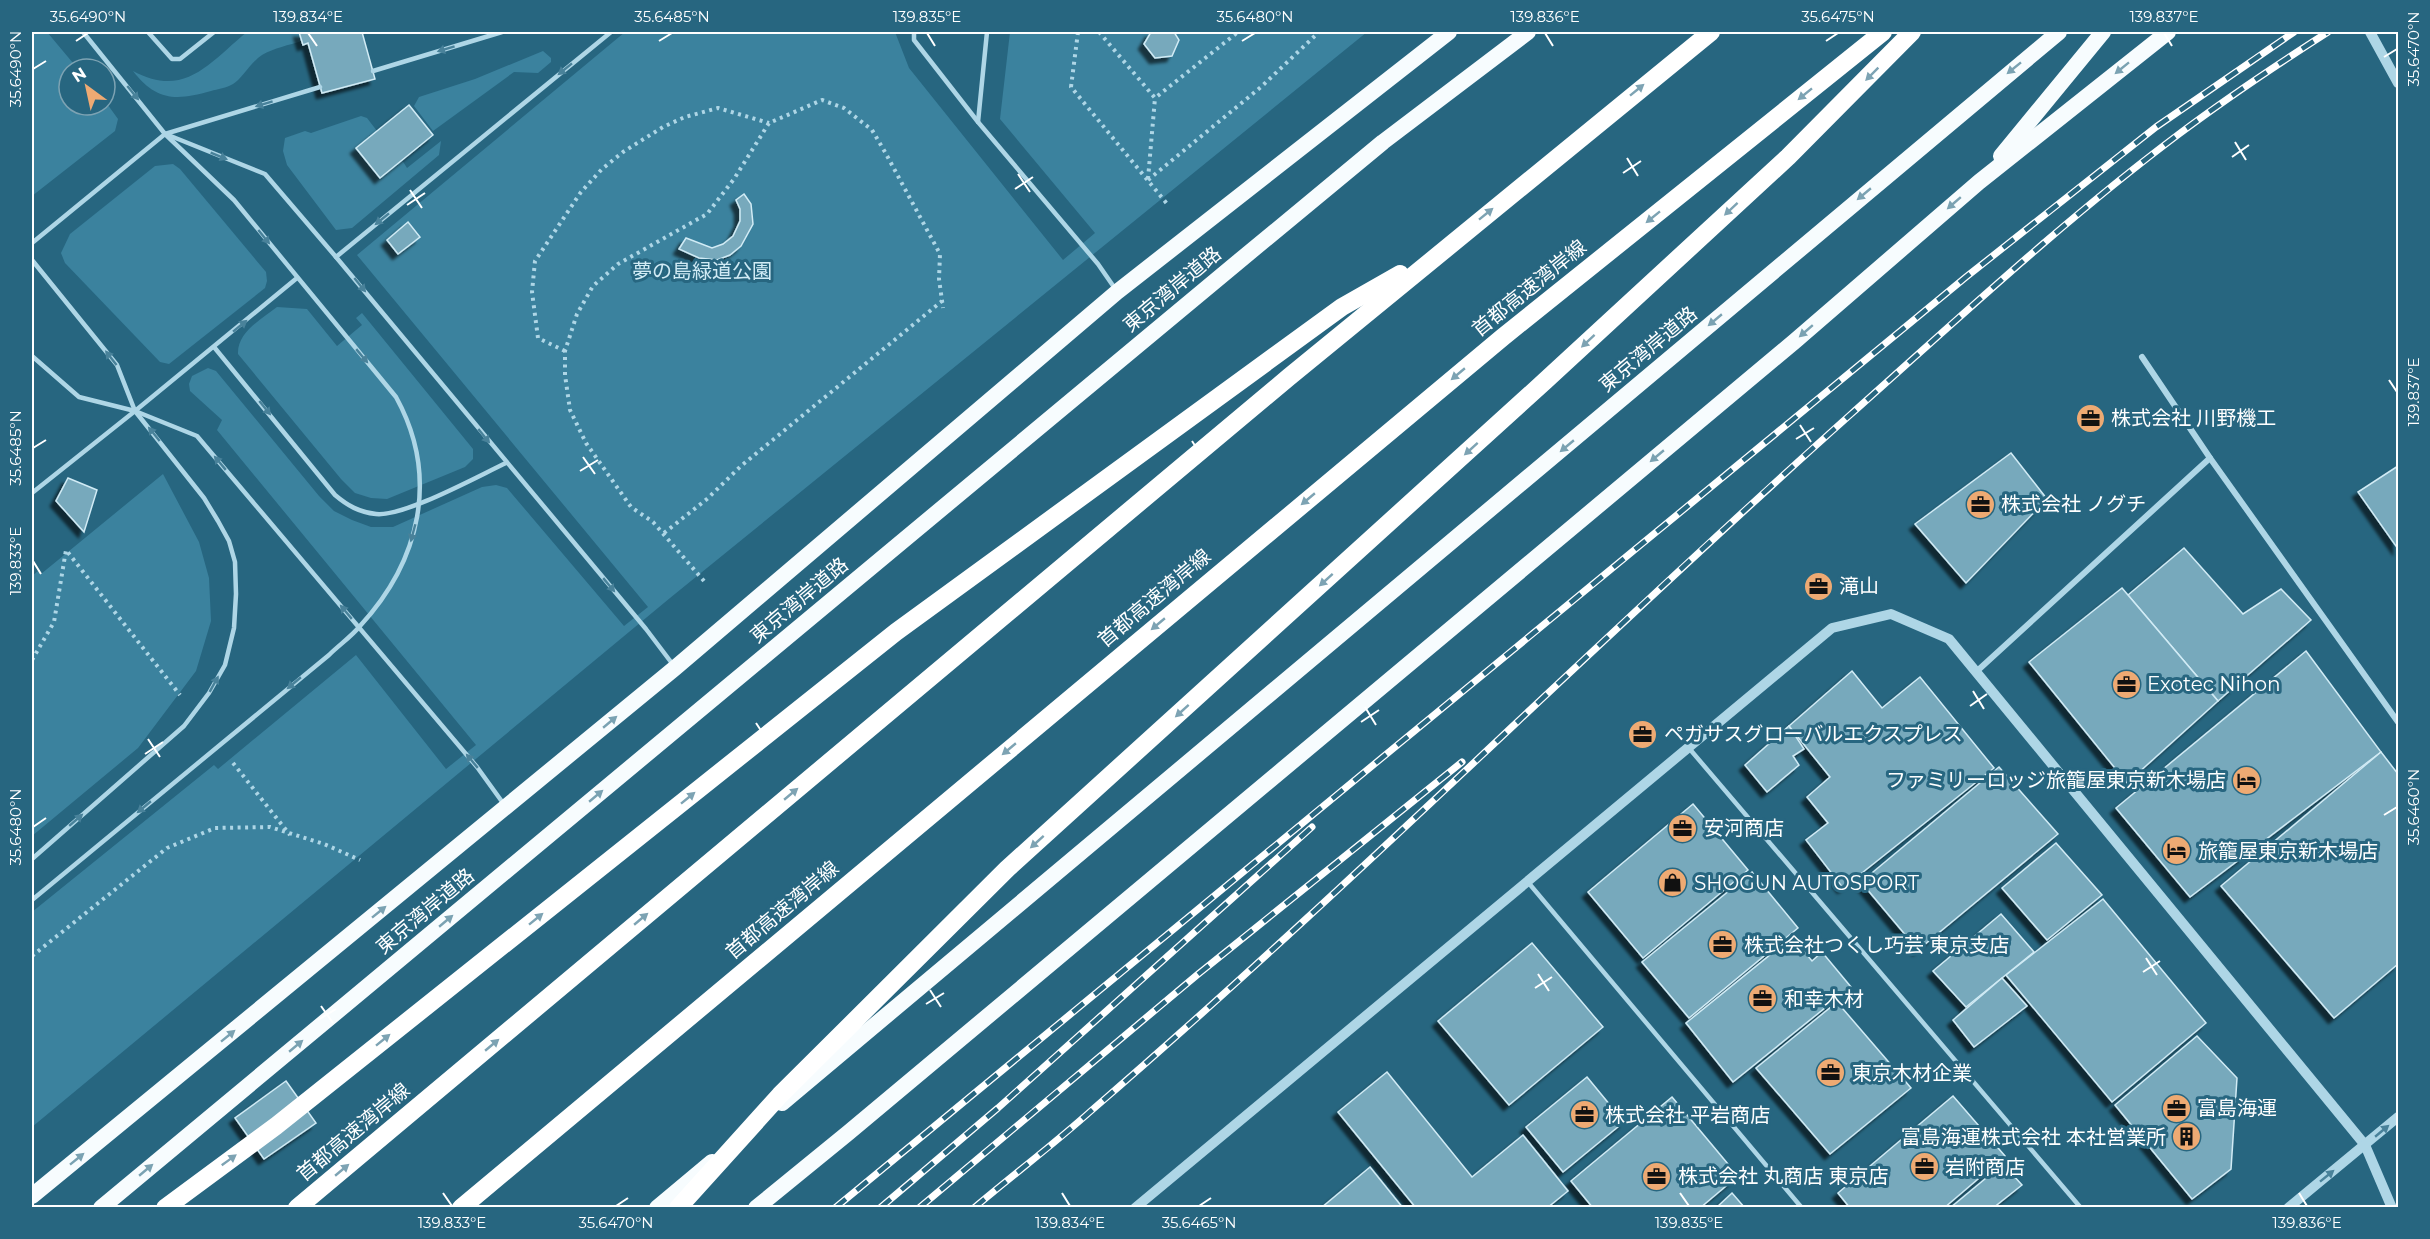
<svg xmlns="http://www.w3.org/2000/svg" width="2430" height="1239" viewBox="0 0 2430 1239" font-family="Montserrat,'Noto Sans JP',sans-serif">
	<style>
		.green { fill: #3b829e }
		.building { fill: #77a9bc; stroke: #d1ebf5; stroke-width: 1.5; filter: url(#shadow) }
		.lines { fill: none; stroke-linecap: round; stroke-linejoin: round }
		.path { stroke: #aed6e6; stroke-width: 4; stroke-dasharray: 3 4.5; stroke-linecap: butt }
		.service { stroke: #aed6e6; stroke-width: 4.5 }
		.minor { stroke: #aed6e6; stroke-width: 6 }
		.tertiary { stroke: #aed6e6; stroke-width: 10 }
		.trunk { stroke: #f7fcfe; stroke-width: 16 }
		.motorway { stroke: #fff; stroke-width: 18 }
		.rail-casing { stroke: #fff; stroke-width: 7 }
		.rail { stroke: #276680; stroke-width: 4.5; stroke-dasharray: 14; stroke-linecap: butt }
		.oneway { fill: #49829a }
		.oneway2 { fill: #7aa2b2 }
		.oneway3 { fill: #7da3b3 }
		.ticks { fill: none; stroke: #fff; stroke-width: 2 }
		.labels { text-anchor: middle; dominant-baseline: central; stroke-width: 6; stroke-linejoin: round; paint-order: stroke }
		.park-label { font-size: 20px; fill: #d1ebf5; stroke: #276680 }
		.street-label { font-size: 20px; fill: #fff; stroke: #276680 }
		.poi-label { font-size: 20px; fill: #fff; stroke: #276680; text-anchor: start }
		.neatline { fill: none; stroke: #fff; stroke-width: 2 }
		.ticks-label { font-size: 15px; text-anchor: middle; fill: #fff }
	</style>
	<defs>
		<filter id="shadow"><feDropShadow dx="-5.5" dy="5.5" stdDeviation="1.5" flood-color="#0009"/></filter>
	</defs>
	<rect width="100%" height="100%" fill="#276680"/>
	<g class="green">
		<path d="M32,32H47L78,69H69V105H105V101L118,119L115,131L32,196Z"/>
		<path d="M247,32H299L302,41C289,45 274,48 262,55C251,62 241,80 233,84C227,88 217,89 211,91C176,101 156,101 133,71C185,99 209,63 247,32Z"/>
		<path d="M625,32H895L909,68L1063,260L1095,233L1000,119L1010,32H1367L670,598L32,1127V912L214,765L218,769L356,655L446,769L476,745L217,430L222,420L190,391L189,384L192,376L208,368L216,371L319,496L334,511L352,520L371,527H393L482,487L496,485L507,488L624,626L648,607L357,255Z"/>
		<path d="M543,51L551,58V62L538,73L514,72L433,131L414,106L419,97L475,79Z"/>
		<path d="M361,116L367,118L377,131L380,177L402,160L407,168L441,141L439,155L352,228L336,230L287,165L283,151L285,138L305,131L311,133Z"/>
		<path d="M173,164L180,169L266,272L267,281L265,288L169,364L160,362L65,263L61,253L70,234L155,166Z"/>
		<path d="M277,307L307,309L337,346L362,325L356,318L362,313L473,449V459L465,467L387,499L371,498L355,493L341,479L238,354C237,332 262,319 277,307Z"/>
		<path d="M163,474L199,542L209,578L211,621L196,671L138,748L32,836V576L38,571L41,574Z"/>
	</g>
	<g class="building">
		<path d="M299,32H362L375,79L322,93L308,43L303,45Z"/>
		<path d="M1151,32H1174L1179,40L1172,56L1155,58L1144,44Z"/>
		<path d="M409,105L433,135L380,178L356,148Z"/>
		<path d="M744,194L751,204L753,224L741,246L730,255L717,260L699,258L679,249L686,238L712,248L723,244L733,236L740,221V209L736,200Z"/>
		<path d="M408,222L420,237L398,254L387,240Z"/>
		<path d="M2011,453L2047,499L1966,583L1915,524Z"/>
		<path d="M2398,466V549L2358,492Z"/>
		<path d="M68,478L97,490L84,532L56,501Z"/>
		<path d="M2184,548L2243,614L2281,589L2311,620L2218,701L2128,595Z"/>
		<path d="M2122,588L2218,701L2127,783L2029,662Z"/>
		<path d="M2306,651L2381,752L2190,897L2116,808Z"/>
		<path d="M1852,671L1882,708L1920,677L1994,768L1843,888L1806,840L1828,823L1807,797L1830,777L1789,726Z"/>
		<path d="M1789,726L1804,749L1793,756L1799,765L1767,792L1745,765Z"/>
		<path d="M2381,752L2398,774V964L2334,1018L2221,886Z"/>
		<path d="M1999,767L2058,834L1918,950L1861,882Z"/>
		<path d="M1693,804L1748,870L1643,958L1588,892Z"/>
		<path d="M2056,843L2102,895L2047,940L2002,888Z"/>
		<path d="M1752,872L1798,928L1689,1018L1642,962Z"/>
		<path d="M2103,899L2206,1023L2112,1102L2006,975Z"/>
		<path d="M2001,914L2034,952L1966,1007L1933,971Z"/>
		<path d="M1792,937L1812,961L1822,952L1851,987L1733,1082L1686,1023Z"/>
		<path d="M1532,943L1603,1027L1509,1105L1438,1021Z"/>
		<path d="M2002,978L2027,1006L1974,1047L1953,1020Z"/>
		<path d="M1837,1002L1911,1088L1830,1154L1756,1068Z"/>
		<path d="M2197,1036L2237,1078L2231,1169L2192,1199L2115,1105Z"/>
		<path d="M1387,1072L1472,1177L1523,1135L1568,1191L1547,1208H1416L1338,1112Z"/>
		<path d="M1587,1077L1624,1122L1563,1172L1526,1127Z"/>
		<path d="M286,1081L316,1123L264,1159L235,1118Z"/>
		<path d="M1953,1096L2005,1156L1944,1208H1850L1838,1193Z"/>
		<path d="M1672,1097L1738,1176L1700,1208H1593L1571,1181Z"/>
		<path d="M2003,1164L2022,1185L1993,1208H1950Z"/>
		<path d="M1370,1167L1403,1208H1321Z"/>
		<path d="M1732,1193L1745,1208H1716Z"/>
	</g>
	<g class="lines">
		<g class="path">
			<path d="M1078,32L1071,87L1168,205"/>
			<path d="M1099,32L1155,98L1238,32"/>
			<path d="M1148,179L1155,98"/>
			<path d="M1148,180L1261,87L1319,32"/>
			<path d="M565,351L538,338L532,292L535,261L581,192L602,169L623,152L663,127L685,117L718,108L769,123"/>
			<path d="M664,533L707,499L741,466L942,301"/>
			<path d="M704,581L653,522L631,507L586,443L570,410L565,375V351L577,314L593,286L618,264L707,214L734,179L769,123L822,100L844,108L872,130L885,152L940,254L939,279L943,308"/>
			<path d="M32,660L54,622L66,550L180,695"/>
			<path d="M233,763L290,835"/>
			<path d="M32,956L167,848L215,828L270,827L324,844L360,860"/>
		</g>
		<g class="service">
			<path d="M148,32L172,59H180L214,32"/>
			<path d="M914,32V40L978,122L1098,264L1116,290"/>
			<path d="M373,71L502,32"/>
			<path d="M978,122L987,32"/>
			<path d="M168,135L265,174L336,257L646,629L674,666"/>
			<path d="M32,243L165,134L320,87"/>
			<path d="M336,257L611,32"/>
			<path d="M32,260L117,365L135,411L204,498L218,521L229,541L235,562L236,594L234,628L225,665L209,693L184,726L32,859"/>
			<path d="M297,278L135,411L197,436L477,767L503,803"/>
			<path d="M214,347L335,495C348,506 359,512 376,514C404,517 478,476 506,463"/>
			<path d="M32,356L79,397L135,411"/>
			<path d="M32,493L135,411"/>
			<path d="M1688,747L2081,1208"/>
			<path d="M1527,881L1802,1208"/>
			<path d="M32,900L329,655C339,645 351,637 360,626C420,561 440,477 396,397L234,200L165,134L83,32"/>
		</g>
		<g class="minor">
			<path d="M2142,357L2210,458L2398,722"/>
			<path d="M1976,672L2210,458"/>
		</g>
		<g class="tertiary">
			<path d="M2370,32L2398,83"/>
			<path d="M1135,1208L1832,628L1891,614L1949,639L2365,1145L2392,1208"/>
			<path d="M2288,1208L2398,1117"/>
		</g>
		<g class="trunk">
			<path d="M2001,156L2103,32"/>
			<path d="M782,1103L2059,32"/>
			<path d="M32,1196L675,668L1117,292L1449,32"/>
			<path d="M101,1208L1238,262L1383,142L1528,32"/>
			<path d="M657,1208L712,1162"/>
			<path d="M756,1208L848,1133L1795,341L1979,182L2168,32"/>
		</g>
		<g class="motorway">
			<path d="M165,1208L276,1126L896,632L1342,307L1400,274"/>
			<path d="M297,1208L1289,377L1711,32"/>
			<path d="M461,1208L1503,337L1883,32"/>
			<path d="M678,1208L780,1095L1007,869L1545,381L1788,157L1912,32"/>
		</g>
		<defs>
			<g id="rail">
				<path d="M835,1208L1966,277L2156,127L2294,32"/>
				<path d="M880,1208L998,1108L1312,827"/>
				<path d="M919,1208L1197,975L1462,762"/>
				<path d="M974,1208C1013,1175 1054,1144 1092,1110C1352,886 1594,643 1850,415C1958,319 2064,220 2179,134C2227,98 2278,64 2328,32"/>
			</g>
		</defs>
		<use href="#rail" class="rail-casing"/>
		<use href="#rail" class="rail"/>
	</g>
	<defs><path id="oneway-solid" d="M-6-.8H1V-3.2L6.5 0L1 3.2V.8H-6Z" transform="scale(1.5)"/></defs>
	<g class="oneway">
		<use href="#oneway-solid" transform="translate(446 49) rotate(163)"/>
		<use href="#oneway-solid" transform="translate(565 69) rotate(141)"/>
		<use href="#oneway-solid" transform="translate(133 93) rotate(51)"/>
		<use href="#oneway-solid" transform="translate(264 104) rotate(163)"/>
		<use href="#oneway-solid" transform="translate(219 156) rotate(22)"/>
		<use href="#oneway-solid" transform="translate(382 219) rotate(141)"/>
		<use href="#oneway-solid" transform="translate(264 237) rotate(51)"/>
		<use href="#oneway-solid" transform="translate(360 285) rotate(51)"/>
		<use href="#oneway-solid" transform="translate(240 326) rotate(-39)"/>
		<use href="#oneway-solid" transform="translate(362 356) rotate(50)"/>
		<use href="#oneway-solid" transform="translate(111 358) rotate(-128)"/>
		<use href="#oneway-solid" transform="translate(265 408) rotate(51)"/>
		<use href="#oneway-solid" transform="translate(154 434) rotate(-129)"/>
		<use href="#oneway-solid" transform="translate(484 436) rotate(51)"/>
		<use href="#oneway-solid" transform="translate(220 463) rotate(-130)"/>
		<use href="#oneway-solid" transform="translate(413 533) rotate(105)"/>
		<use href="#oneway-solid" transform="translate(609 585) rotate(50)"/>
		<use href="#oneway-solid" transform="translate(346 612) rotate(-130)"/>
		<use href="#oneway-solid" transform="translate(294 683) rotate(140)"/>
		<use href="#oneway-solid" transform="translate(214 684) rotate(-61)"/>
		<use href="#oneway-solid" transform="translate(472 761) rotate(-130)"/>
		<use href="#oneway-solid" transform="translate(144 807) rotate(140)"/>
		<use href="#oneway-solid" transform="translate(76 820) rotate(-41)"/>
		<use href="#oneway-solid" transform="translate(2382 1131) rotate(-40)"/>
		<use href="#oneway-solid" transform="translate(2327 1176) rotate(-39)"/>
	</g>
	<g class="oneway2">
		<use href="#oneway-solid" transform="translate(2014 68) rotate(141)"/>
		<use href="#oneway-solid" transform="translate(2122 68) rotate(141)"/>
		<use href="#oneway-solid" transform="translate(1864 194) rotate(140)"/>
		<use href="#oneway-solid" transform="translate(1954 203) rotate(139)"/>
		<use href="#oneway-solid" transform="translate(1715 320) rotate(140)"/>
		<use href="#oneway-solid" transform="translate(1806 331) rotate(139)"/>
		<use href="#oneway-solid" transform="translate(1567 446) rotate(140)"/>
		<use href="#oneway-solid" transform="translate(1657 456) rotate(140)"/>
		<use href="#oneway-solid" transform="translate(610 722) rotate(-40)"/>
		<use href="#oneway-solid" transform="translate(596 796) rotate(-40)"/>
		<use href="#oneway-solid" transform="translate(379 912) rotate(-39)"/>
		<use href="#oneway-solid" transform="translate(446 921) rotate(-40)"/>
		<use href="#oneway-solid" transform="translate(228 1036) rotate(-39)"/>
		<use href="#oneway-solid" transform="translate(296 1046) rotate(-40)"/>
		<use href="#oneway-solid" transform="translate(77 1159) rotate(-39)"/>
		<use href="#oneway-solid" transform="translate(146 1170) rotate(-40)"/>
	</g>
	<g class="oneway3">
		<use href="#oneway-solid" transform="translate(1872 74) rotate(135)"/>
		<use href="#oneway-solid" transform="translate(1637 90) rotate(-39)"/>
		<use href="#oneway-solid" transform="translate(1805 94) rotate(141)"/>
		<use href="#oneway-solid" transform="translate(1731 209) rotate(137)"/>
		<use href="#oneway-solid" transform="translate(1486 214) rotate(-39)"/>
		<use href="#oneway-solid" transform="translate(1653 217) rotate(141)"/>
		<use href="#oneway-solid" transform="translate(1588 341) rotate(137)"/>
		<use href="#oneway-solid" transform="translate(1458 374) rotate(140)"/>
		<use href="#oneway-solid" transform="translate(1471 449) rotate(138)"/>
		<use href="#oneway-solid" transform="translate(1308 499) rotate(140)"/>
		<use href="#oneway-solid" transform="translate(1326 580) rotate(138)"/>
		<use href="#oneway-solid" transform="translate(1158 624) rotate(140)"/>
		<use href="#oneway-solid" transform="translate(1182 711) rotate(138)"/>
		<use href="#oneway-solid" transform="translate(1009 749) rotate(140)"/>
		<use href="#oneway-solid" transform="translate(791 794) rotate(-40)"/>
		<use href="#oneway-solid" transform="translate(688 798) rotate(-39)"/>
		<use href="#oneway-solid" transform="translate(1037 842) rotate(138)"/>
		<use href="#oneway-solid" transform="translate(536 919) rotate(-39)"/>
		<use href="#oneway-solid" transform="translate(641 919) rotate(-40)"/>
		<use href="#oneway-solid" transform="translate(383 1040) rotate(-39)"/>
		<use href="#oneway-solid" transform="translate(492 1045) rotate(-40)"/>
		<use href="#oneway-solid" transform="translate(229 1160) rotate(-36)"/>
		<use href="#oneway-solid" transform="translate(342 1170) rotate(-40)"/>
	</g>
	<path class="ticks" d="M308,33L317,46M927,33L935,46M1545,33L1553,46M2164,33L2172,46M76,41L88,33M659,41L672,33M1242,41L1255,33M1826,41L1838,33M2384,57L2397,49M33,69L46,61M2235,142L2246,160M2232,157L2249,145M1627,158L1638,176M1623,173L1641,161M1018,174L1030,192M1015,189L1033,177M410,190L422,208M407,205L425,193M2389,380L2397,392M1800,425L1811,442M1796,439L1814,428M1192,441L1203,458M33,448L46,440M1188,455L1206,444M583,457L595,474M580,471L598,460M33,561L41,574M1973,691L1984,709M1970,706L1987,694M1365,707L1376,725M1361,722L1379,710M756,723L768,741M753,738L771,726M148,739L160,757M145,754L163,742M2384,815L2397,807M33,827L46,818M2146,958L2157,975M2143,972L2160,961M1538,974L1549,991M1535,988L1552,977M930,990L941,1007M926,1004L944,993M321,1006L333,1023M318,1020L336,1009M443,1193L452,1206M1062,1193L1070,1206M1680,1193L1689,1206M2299,1193L2307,1206M616,1206L628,1198M1199,1206L1211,1198"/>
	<defs>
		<symbol id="office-disc" viewBox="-11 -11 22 22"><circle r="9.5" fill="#eeaa73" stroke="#276680"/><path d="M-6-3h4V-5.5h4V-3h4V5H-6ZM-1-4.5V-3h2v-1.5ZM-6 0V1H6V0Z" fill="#111"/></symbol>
		<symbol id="hotel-disc" viewBox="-11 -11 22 22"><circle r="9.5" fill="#eeaa73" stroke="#276680"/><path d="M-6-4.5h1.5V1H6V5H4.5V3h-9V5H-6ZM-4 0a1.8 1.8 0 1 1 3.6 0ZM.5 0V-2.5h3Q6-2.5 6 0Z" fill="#111"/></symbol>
		<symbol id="shop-disc" viewBox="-11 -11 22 22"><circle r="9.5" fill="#eeaa73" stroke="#276680"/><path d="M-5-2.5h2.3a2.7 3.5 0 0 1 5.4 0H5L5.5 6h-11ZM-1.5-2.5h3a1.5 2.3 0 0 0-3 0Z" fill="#111"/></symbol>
		<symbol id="building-disc" viewBox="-11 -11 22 22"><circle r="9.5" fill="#eeaa73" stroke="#276680"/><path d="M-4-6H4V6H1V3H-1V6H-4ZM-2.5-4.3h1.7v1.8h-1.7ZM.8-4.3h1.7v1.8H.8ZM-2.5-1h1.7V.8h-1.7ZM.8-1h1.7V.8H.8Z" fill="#111"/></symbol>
	</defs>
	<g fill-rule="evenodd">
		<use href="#office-disc" x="2074" y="402" width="33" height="33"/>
		<use href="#office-disc" x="1964" y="488" width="33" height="33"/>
		<use href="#office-disc" x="1802" y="570" width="33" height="33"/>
		<use href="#office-disc" x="2110" y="668" width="33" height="33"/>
		<use href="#office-disc" x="1626" y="718" width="33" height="33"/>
		<use href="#hotel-disc" x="2230" y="764" width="33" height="33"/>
		<use href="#office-disc" x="1666" y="812" width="33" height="33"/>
		<use href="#hotel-disc" x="2160" y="834" width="33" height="33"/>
		<use href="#shop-disc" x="1656" y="866" width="33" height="33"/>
		<use href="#office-disc" x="1706" y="928" width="33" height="33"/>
		<use href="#office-disc" x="1746" y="982" width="33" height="33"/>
		<use href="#office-disc" x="1814" y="1056" width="33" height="33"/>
		<use href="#office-disc" x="2160" y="1092" width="33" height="33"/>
		<use href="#office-disc" x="1568" y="1098" width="33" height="33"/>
		<use href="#building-disc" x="2170" y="1120" width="33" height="33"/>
		<use href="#office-disc" x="1908" y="1150" width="33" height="33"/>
		<use href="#office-disc" x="1640" y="1160" width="33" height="33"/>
	</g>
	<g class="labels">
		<g class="park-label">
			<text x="702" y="271">夢の島緑道公園</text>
		</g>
		<g class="street-label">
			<text transform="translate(1529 288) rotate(-39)">首都高速湾岸線</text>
			<text transform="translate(1172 289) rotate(-40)">東京湾岸道路</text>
			<text transform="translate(1648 349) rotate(-40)">東京湾岸道路</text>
			<text transform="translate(1154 598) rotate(-40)">首都高速湾岸線</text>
			<text transform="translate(799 600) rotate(-40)">東京湾岸道路</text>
			<text transform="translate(782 910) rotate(-40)">首都高速湾岸線</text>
			<text transform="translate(425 911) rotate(-40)">東京湾岸道路</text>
			<text transform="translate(353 1132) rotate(-40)">首都高速湾岸線</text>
		</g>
		<g class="poi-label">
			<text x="2111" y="418">株式会社 川野機工</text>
			<text x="2001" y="504">株式会社 ノグチ</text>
			<text x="1839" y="586">滝山</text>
			<text x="2147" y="684">Exotec Nihon</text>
			<text x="1664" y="734">ペガサスグローバルエクスプレス</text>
			<text x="2226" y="780" text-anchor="end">ファミリーロッジ旅籠屋東京新木場店</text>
			<text x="1704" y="828">安河商店</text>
			<text x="2198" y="851">旅籠屋東京新木場店</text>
			<text x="1694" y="883">SHOGUN AUTOSPORT</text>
			<text x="1744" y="945">株式会社つくし巧芸 東京支店</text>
			<text x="1784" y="999">和幸木材</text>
			<text x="1852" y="1073">東京木材企業</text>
			<text x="2197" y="1108">富島海運</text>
			<text x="1605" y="1115">株式会社 平岩商店</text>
			<text x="2166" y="1137" text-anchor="end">富島海運株式会社 本社営業所</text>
			<text x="1945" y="1167">岩附商店</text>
			<text x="1678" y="1176">株式会社 丸商店 東京店</text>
		</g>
	</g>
	<rect width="2430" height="1239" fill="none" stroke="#276680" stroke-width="66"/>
	<g transform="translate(87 87) rotate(327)"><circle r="28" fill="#276680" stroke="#7da3b3" stroke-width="1.5"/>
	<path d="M0-4.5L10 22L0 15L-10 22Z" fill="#eeaa73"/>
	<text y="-9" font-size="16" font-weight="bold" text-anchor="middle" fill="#ffffff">N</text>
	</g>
	<rect x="33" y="33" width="2364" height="1173" class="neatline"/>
	<g class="ticks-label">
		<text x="88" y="22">35.6490°N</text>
		<text x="308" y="22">139.834°E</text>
		<text x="672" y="22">35.6485°N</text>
		<text x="927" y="22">139.835°E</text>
		<text x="1255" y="22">35.6480°N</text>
		<text x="1545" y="22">139.836°E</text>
		<text x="1838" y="22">35.6475°N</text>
		<text x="2164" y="22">139.837°E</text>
		<text transform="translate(2414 49) rotate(-90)" y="5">35.6470°N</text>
		<text transform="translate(16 69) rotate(-90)" y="5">35.6490°N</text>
		<text transform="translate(2414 392) rotate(-90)" y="5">139.837°E</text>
		<text transform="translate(16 448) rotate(-90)" y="5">35.6485°N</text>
		<text transform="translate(16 561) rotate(-90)" y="5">139.833°E</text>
		<text transform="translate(2414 807) rotate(-90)" y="5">35.6460°N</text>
		<text transform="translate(16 827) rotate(-90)" y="5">35.6480°N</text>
		<text x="452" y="1228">139.833°E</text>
		<text x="616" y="1228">35.6470°N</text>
		<text x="1070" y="1228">139.834°E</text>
		<text x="1199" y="1228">35.6465°N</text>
		<text x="1689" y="1228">139.835°E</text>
		<text x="2307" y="1228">139.836°E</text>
	</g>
</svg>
